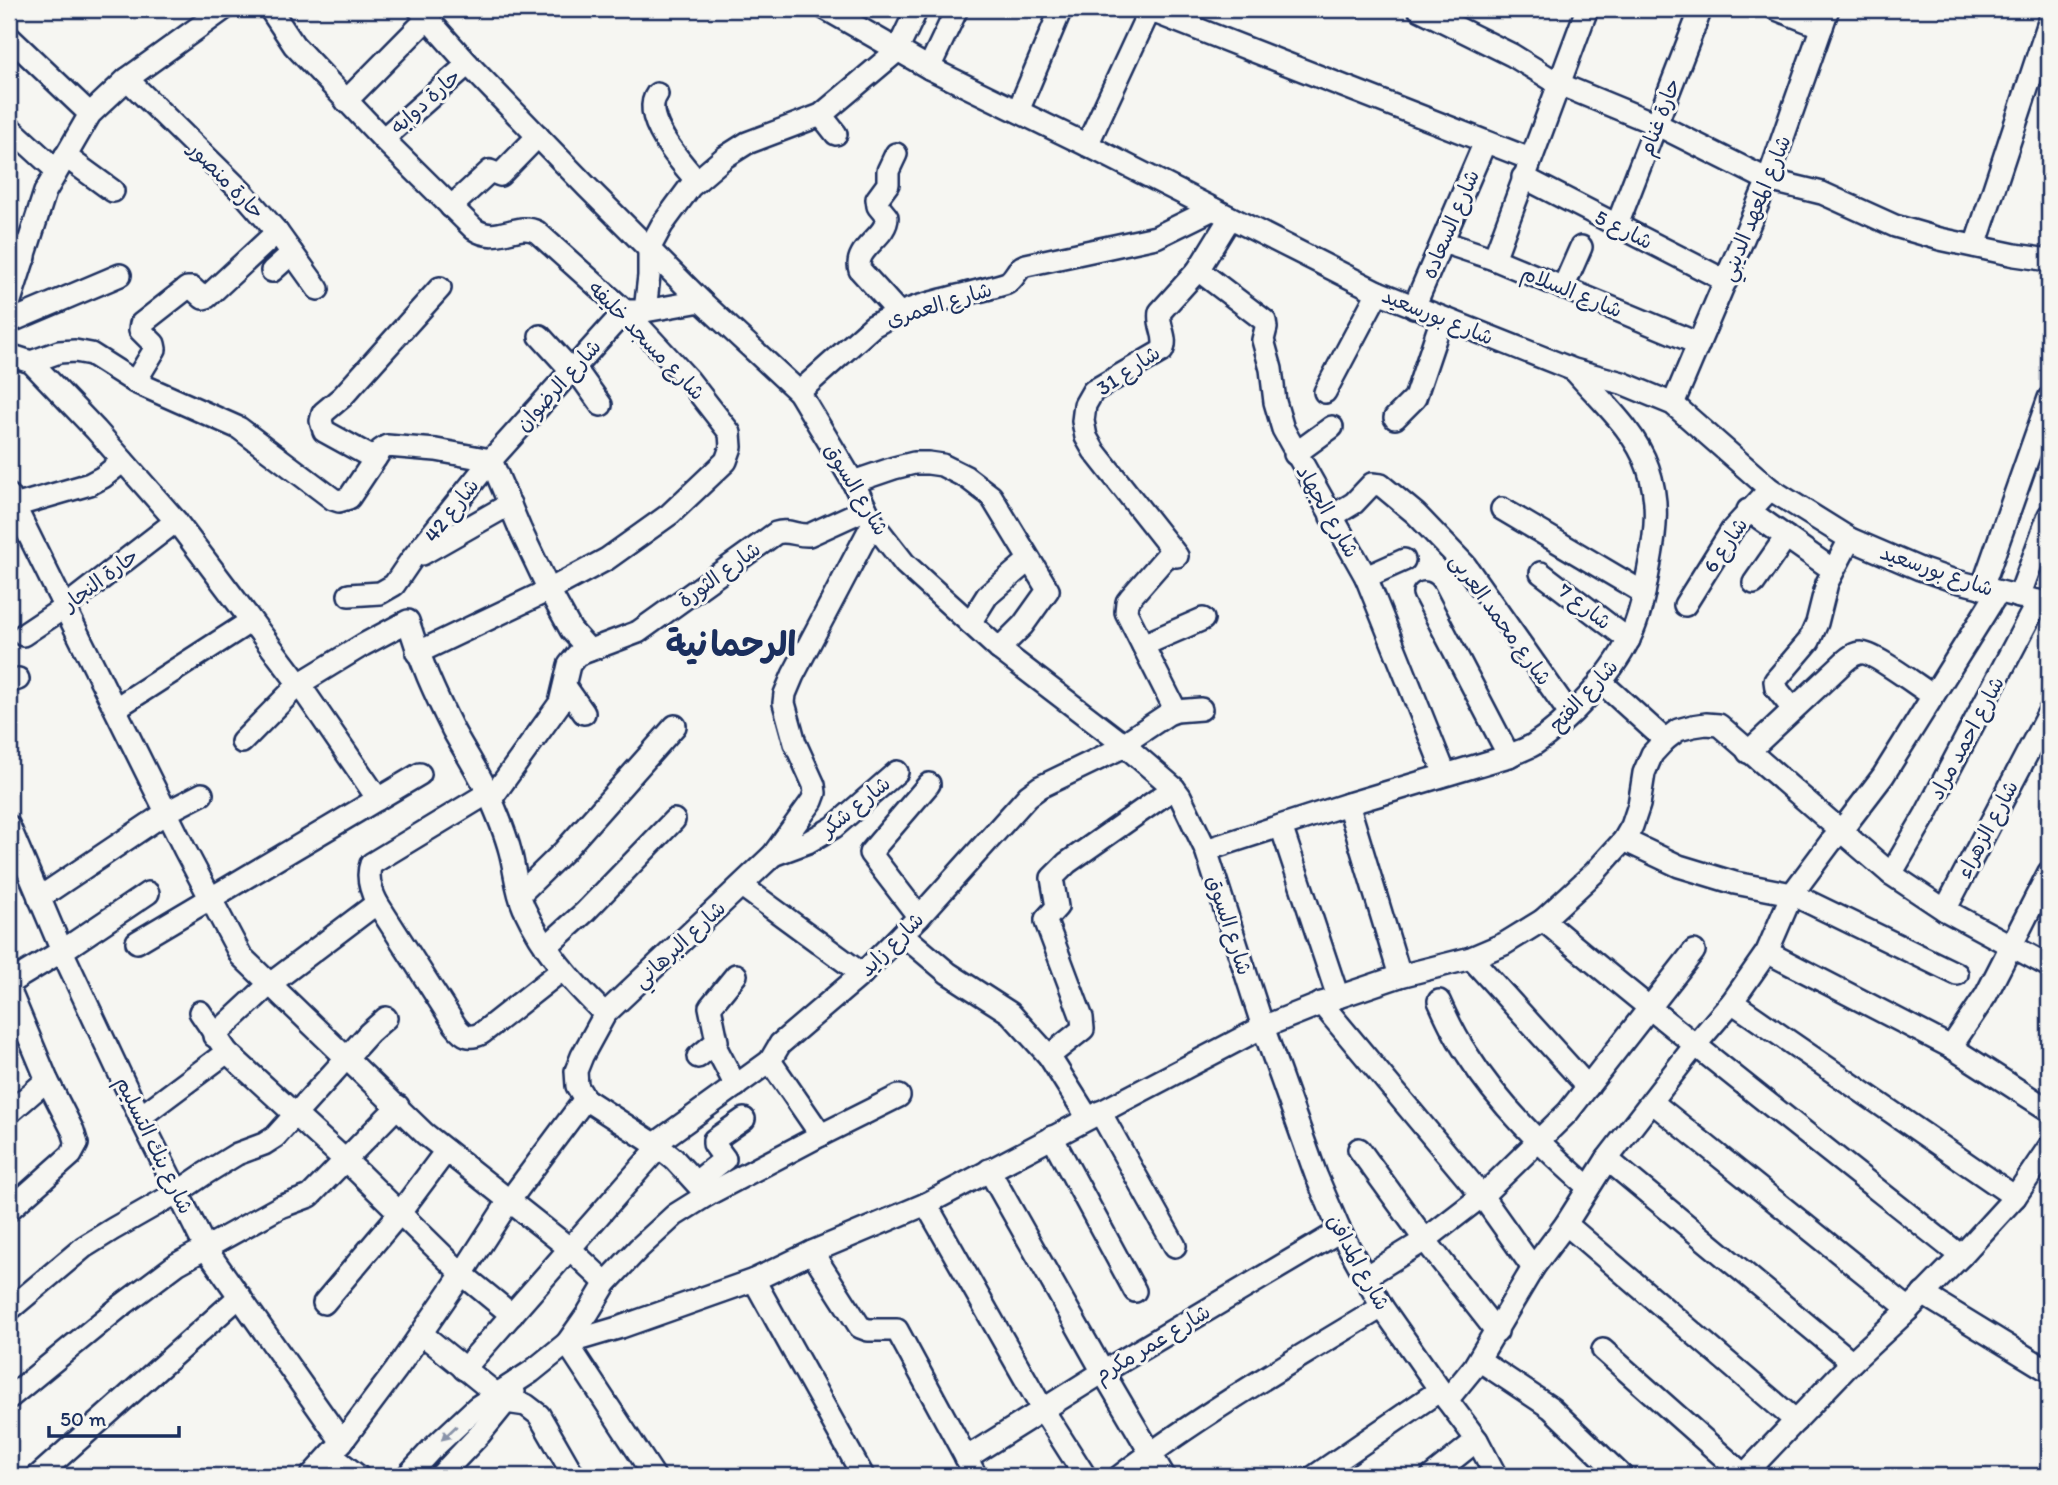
<svg xmlns="http://www.w3.org/2000/svg" width="2058" height="1485" viewBox="0 0 2058 1485" font-family="Itim,'Playpen Sans Arabic',sans-serif">
	<style>
		.lines { fill: none; stroke-linecap: round; stroke-linejoin: round }
		.minor-casing { stroke: #1b2f5e; stroke-width: 26 }
		.minor { stroke: #f6f6f2; stroke-width: 21 }
		.oneway { fill: #8892a8 }
		.labels { text-anchor: middle; dominant-baseline: central; stroke-width: 6; stroke-linejoin: round; paint-order: stroke }
		.street-label { font-size: 21px; fill: #1b2f5e; stroke: #f6f6f2 }
		.town-label { font-size: 35px; font-weight: bold; fill: #1b2f5e; stroke: #f6f6f2 }
	</style>
	<rect width="100%" height="100%" fill="#f6f6f2"/>
	<filter id="ink" filterUnits="userSpaceOnUse"><feTurbulence type="fractalNoise" baseFrequency=".0143" numOctaves="2"/><feDisplacementMap in="SourceGraphic" scale="14" xChannelSelector="R" yChannelSelector="G"/><feConvolveMatrix kernelMatrix="1 2 1 2 8 2 1 2 1" color-interpolation-filters="sRGB"/></filter>
	<g filter="url(#ink)">
		<g class="lines">
			<defs>
				<g id="minor">
					<path d="M270,9L294,45L383,139L474,229C497,245 517,221 537,232L625,311L688,379L730,433L731,447L726,461L670,514L607,559L549,590L417,653"/>
					<path d="M419,9L468,64L587,187L701,301L799,392L853,482L873,523L905,564L999,649L1123,744L1174,788L1180,796L1206,850L1263,1027L1316,1175L1340,1231L1382,1307L1447,1400L1477,1440L1496,1476"/>
					<path d="M826,9L929,68L1087,145L1378,292L1574,370L1622,383L1673,404L1770,489L1850,539L1920,569L1952,580L2049,604"/>
					<path d="M1419,9L1512,55L1559,84L1656,124L1768,180L1822,193L1895,226L1940,239L2015,255L2049,260"/>
					<path d="M1776,9L1822,27"/>
					<path d="M1149,10L1530,159"/>
					<path d="M9,37L90,114"/>
					<path d="M929,68L957,9"/>
					<path d="M127,79L244,194L277,232L318,289"/>
					<path d="M657,94C640,117 682,164 697,181"/>
					<path d="M346,101L427,19"/>
					<path d="M1018,111L1061,9"/>
					<path d="M821,115L836,134"/>
					<path d="M9,127L56,170"/>
					<path d="M383,139L468,64"/>
					<path d="M1087,145L1150,9"/>
					<path d="M896,154L888,171V184L877,199L878,206L887,217C887,238 853,248 860,270L899,313"/>
					<path d="M65,156L113,191"/>
					<path d="M1523,177L1726,281"/>
					<path d="M451,207L490,171L500,175L538,136"/>
					<path d="M1617,225L1701,9"/>
					<path d="M9,241L25,257"/>
					<path d="M1443,242L1494,259L1699,344"/>
					<path d="M1975,246L2049,22"/>
					<path d="M1494,259L1587,9"/>
					<path d="M1198,270L1265,321L1266,328L1263,340L1271,369L1275,402L1283,429L1366,577L1445,774"/>
					<path d="M272,271L292,253"/>
					<path d="M1563,288L1581,247"/>
					<path d="M9,304L45,192L90,114L127,79L224,9"/>
					<path d="M1414,307L1485,142"/>
					<path d="M645,311L649,276V249L662,225L690,187L725,157L747,143L821,115L897,51L917,9"/>
					<path d="M9,322L120,275"/>
					<path d="M540,336L571,370"/>
					<path d="M9,355L31,362L96,430L176,521L299,684L378,799"/>
					<path d="M31,362L59,352L75,351L91,354L135,382L239,428L333,499L339,501L349,498L381,450L387,446L436,450L491,460"/>
					<path d="M574,367L601,405"/>
					<path d="M135,382L155,349L154,344L140,330L141,324L187,288H192L203,298L207,297L277,232"/>
					<path d="M799,392L873,326C913,302 963,297 1007,283C1016,278 1016,268 1026,265L1156,237L1213,209"/>
					<path d="M1325,392L1378,292"/>
					<path d="M1673,404L1768,180L1828,9"/>
					<path d="M1395,418L1415,398L1442,318"/>
					<path d="M1295,454L1332,427"/>
					<path d="M375,459L324,431L321,421L323,413L342,397L440,288"/>
					<path d="M491,460L520,529L549,590L571,630L589,650"/>
					<path d="M853,482L894,468L914,463H928L942,465L966,477L991,496L1048,590L1023,625L999,649"/>
					<path d="M9,495L185,850L241,956L425,1134L569,1248L606,1283"/>
					<path d="M14,506L90,484L103,477L123,461"/>
					<path d="M1502,509L1644,593"/>
					<path d="M1748,510L1833,570"/>
					<path d="M1331,517L1354,503L1372,484L1381,485L1416,514L1465,565L1570,714"/>
					<path d="M1172,550L1130,598L1127,602L1126,612L1176,711"/>
					<path d="M422,554L510,504"/>
					<path d="M1177,556L1094,451L1086,437L1083,421L1085,405L1093,391L1162,351C1169,338 1157,326 1160,312L1198,270L1230,218"/>
					<path d="M1541,573L1629,640"/>
					<path d="M1366,577L1404,560"/>
					<path d="M1754,583L1786,537"/>
					<path d="M1982,588L2049,398"/>
					<path d="M1424,593L1509,756"/>
					<path d="M349,595L380,593L394,585L411,560L491,460L625,311H645L701,301"/>
					<path d="M2019,597L2049,515"/>
					<path d="M1685,605L1732,530L1770,489"/>
					<path d="M970,623L987,596L1029,560"/>
					<path d="M23,635L65,607L176,521"/>
					<path d="M1143,645L1203,619"/>
					<path d="M1600,681L1665,740"/>
					<path d="M9,682L18,679"/>
					<path d="M565,686L584,713"/>
					<path d="M116,708L251,621"/>
					<path d="M1793,709L1776,688L1775,681L1809,641L1817,623L1827,583L1850,539"/>
					<path d="M242,742L299,684L363,645L408,621C420,661 434,692 453,730C465,752 479,773 489,795C497,813 505,832 510,851C515,869 516,890 524,908C544,951 571,981 605,1014"/>
					<path d="M1123,744L1168,714L1176,711L1201,709"/>
					<path d="M1748,752L1841,665C1846,660 1852,654 1860,653C1872,651 1919,687 1932,695"/>
					<path d="M491,799L560,703L569,665L577,655L638,632L776,533C788,529 797,536 809,535L866,509"/>
					<path d="M1348,804L1400,976"/>
					<path d="M9,826L62,951L140,1117L206,1249L342,1442"/>
					<path d="M1281,826L1338,997"/>
					<path d="M1624,840L1679,866L1735,883L1792,894L1957,974"/>
					<path d="M1206,850L1348,804L1509,756C1517,752 1526,749 1533,745C1567,723 1612,675 1629,639C1641,615 1645,589 1650,562C1656,530 1659,500 1648,468C1635,430 1601,401 1575,371"/>
					<path d="M773,855L808,842L834,827L897,772"/>
					<path d="M1891,874L1926,814L2038,601"/>
					<path d="M742,886L862,974"/>
					<path d="M520,894L564,851L675,726"/>
					<path d="M39,898L167,812L202,794"/>
					<path d="M377,903L455,1025C464,1037 470,1039 482,1033L562,970"/>
					<path d="M1945,910L2049,712"/>
					<path d="M919,917L870,853L929,784"/>
					<path d="M1543,920C1680,1035 1821,1145 1961,1256"/>
					<path d="M902,934L948,973L1010,1013L1049,1056L1088,1118"/>
					<path d="M137,942L420,774"/>
					<path d="M546,947L585,912L674,820"/>
					<path d="M1767,952L1951,1047L2049,1110"/>
					<path d="M1471,958L1588,1087"/>
					<path d="M9,983L62,951L148,893"/>
					<path d="M9,989L47,1080L73,1131L77,1144L71,1155L9,1210"/>
					<path d="M1439,1001C1447,1019 1456,1038 1467,1054C1499,1105 1543,1147 1588,1187"/>
					<path d="M1732,1002L2015,1197"/>
					<path d="M1321,1003L1482,1196L1533,1268"/>
					<path d="M200,1012L227,1052L359,1173L462,1274L512,1315"/>
					<path d="M214,1036L270,984L377,903C371,891 366,877 371,864L488,793"/>
					<path d="M714,1044L736,1086"/>
					<path d="M1951,1047L1986,995L2049,872"/>
					<path d="M1049,1056L1083,1029L1082,1018L1046,922V919L1057,907L1052,878L1067,863L1174,788"/>
					<path d="M698,1057L717,1041L710,1007L736,975"/>
					<path d="M770,1061L821,1135"/>
					<path d="M1652,1102L1909,1309"/>
					<path d="M1100,1112L1175,1246"/>
					<path d="M9,1113L47,1080"/>
					<path d="M140,1117L227,1052"/>
					<path d="M1052,1137L1135,1291"/>
					<path d="M655,1144L770,1061L780,1044L862,974L919,917L1028,796L1040,787L1125,746"/>
					<path d="M1359,1149L1425,1240L1497,1332"/>
					<path d="M1607,1159L1852,1362"/>
					<path d="M989,1170L1103,1372L1164,1476"/>
					<path d="M696,1182L725,1159L714,1144V1140L744,1119"/>
					<path d="M707,1195L821,1135L899,1096"/>
					<path d="M926,1204L1043,1410L1085,1476"/>
					<path d="M1566,1224L1796,1421"/>
					<path d="M812,1252L860,1327L868,1330H897L976,1476"/>
					<path d="M1365,1277L1425,1240L1482,1196L1568,1112L1694,951"/>
					<path d="M754,1280L863,1476"/>
					<path d="M1923,1294L2049,1371"/>
					<path d="M324,1303L399,1214L446,1151"/>
					<path d="M9,1310L84,1247L113,1229L178,1192L206,1173L237,1154L264,1144L275,1137L369,1033L386,1018"/>
					<path d="M422,1334L506,1402L526,1405L539,1415L574,1476"/>
					<path d="M1603,1350L1744,1475"/>
					<path d="M1479,1360L1551,1408L1622,1476"/>
					<path d="M464,1369L659,1147"/>
					<path d="M9,1398L121,1306L177,1264L280,1207L310,1196L398,1106"/>
					<path d="M1447,1400L1474,1367L1533,1268L1566,1224L1607,1159L1696,1044L1732,1002L1767,952L1792,894L1830,843L1841,831L1891,874L1945,910L2049,966"/>
					<path d="M331,1455L358,1476"/>
					<path d="M966,1458L1103,1372L1340,1231"/>
					<path d="M38,1476L240,1296"/>
					<path d="M311,1476L342,1442L396,1370L462,1274L509,1201L585,1099"/>
					<path d="M407,1476L431,1450L477,1407L531,1372L567,1343L621,1327L754,1280L812,1252L926,1204L1263,1027L1338,997L1400,976L1471,958L1504,944L1543,920L1595,872L1624,840L1632,826L1639,805L1644,773L1652,754L1665,740L1678,730L1693,726L1706,724L1719,725L1841,831L1883,776L1998,592"/>
					<path d="M440,1476L480,1434L514,1392"/>
					<path d="M654,1476L567,1343L588,1313L606,1283L639,1248L675,1215L707,1195L674,1159L659,1147L585,1099L577,1086L576,1071L582,1056L605,1014L773,855L812,801L815,793L814,785L795,743L784,703L785,694L793,675L873,523"/>
					<path d="M1120,1476C1203,1413 1293,1361 1382,1307"/>
					<path d="M1315,1476L1440,1390"/>
					<path d="M1432,1476L1477,1440"/>
					<path d="M1743,1476L1852,1362L1909,1309L1961,1256L2015,1197L2049,1147"/>
				</g>
			</defs>
			<use href="#minor" class="minor-casing"/>
			<use href="#minor" class="minor"/>
		</g>
		<defs><path id="oneway-solid" d="M-6-.8H1V-3.2L6.5 0L1 3.2V.8H-6Z" transform="scale(1.75)"/></defs>
		<use class="oneway" href="#oneway-solid" transform="translate(449 1433) rotate(137)"/>
	</g>
	<g class="labels">
		<g class="street-label">
			<text transform="translate(425 101) rotate(-42)">حارة دوابه</text>
			<text transform="translate(1659 117) rotate(-69)">حارة غنام</text>
			<text transform="translate(227 180) rotate(46)">حارة منصور</text>
			<text transform="translate(1755 208) rotate(-68)">شارع المعهد الديني</text>
			<text transform="translate(1450 224) rotate(-67)">شارع السعاده</text>
			<text transform="translate(1624 229) rotate(27)">شارع 5</text>
			<text transform="translate(1572 291) rotate(22)">شارع السلام</text>
			<text transform="translate(939 304) rotate(-17)">شارع العمرى</text>
			<text transform="translate(1438 316) rotate(22)">شارع بورسعيد</text>
			<text transform="translate(647 340) rotate(46)">شارع مسجد خليفه</text>
			<text transform="translate(1128 370) rotate(-34)">شارع 31</text>
			<text transform="translate(558 385) rotate(-48)">شارع الرضوان</text>
			<text transform="translate(857 489) rotate(59)">شارع السوق</text>
			<text transform="translate(451 510) rotate(-52)">شارع 42</text>
			<text transform="translate(1328 511) rotate(60)">شارع الجهاد</text>
			<text transform="translate(1725 545) rotate(-56)">شارع 6</text>
			<text transform="translate(1937 570) rotate(19)">شارع بورسعيد</text>
			<text transform="translate(719 574) rotate(-36)">شارع الثورة</text>
			<text transform="translate(100 579) rotate(-37)">حارة النجار</text>
			<text transform="translate(1585 606) rotate(38)">شارع 7</text>
			<text transform="translate(1501 619) rotate(54)">شارع محمد العربى</text>
			<text transform="translate(1583 695) rotate(-47)">شارع الفتح</text>
			<text transform="translate(1966 738) rotate(-62)">شارع احمد مراد</text>
			<text transform="translate(855 806) rotate(-39)">شارع شكر</text>
			<text transform="translate(1987 829) rotate(-62)">شارع الزهراء</text>
			<text transform="translate(1230 925) rotate(72)">شارع السوق</text>
			<text transform="translate(679 944) rotate(-43)">شارع البرهاني</text>
			<text transform="translate(891 944) rotate(-45)">شارع زايد</text>
			<text transform="translate(155 1145) rotate(64)">شارع بنك التسليم</text>
			<text transform="translate(1359 1262) rotate(61)">شارع المدافن</text>
			<text transform="translate(1152 1343) rotate(-31)">شارع عمر مكرم</text>
		</g>
		<g class="town-label">
			<text x="731" y="644">الرحمانية</text>
		</g>
	</g>
	<rect width="2058" height="1485" fill="none" stroke="#f6f6f2" stroke-width="35"/>
	<rect x="18" y="18" width="2023" height="1450" fill="none" stroke="#1b2f5e" stroke-width="2.5" filter="url(#ink)"/>
	<path d="M49 1426v10h130v-10" fill="none" stroke="#1b2f5e" stroke-width="3.5"/>
	<text x="60" y="1426" font-size="21" fill="#1b2f5e" stroke="#f6f6f2" stroke-width="5" paint-order="stroke">50 m</text>
</svg>
